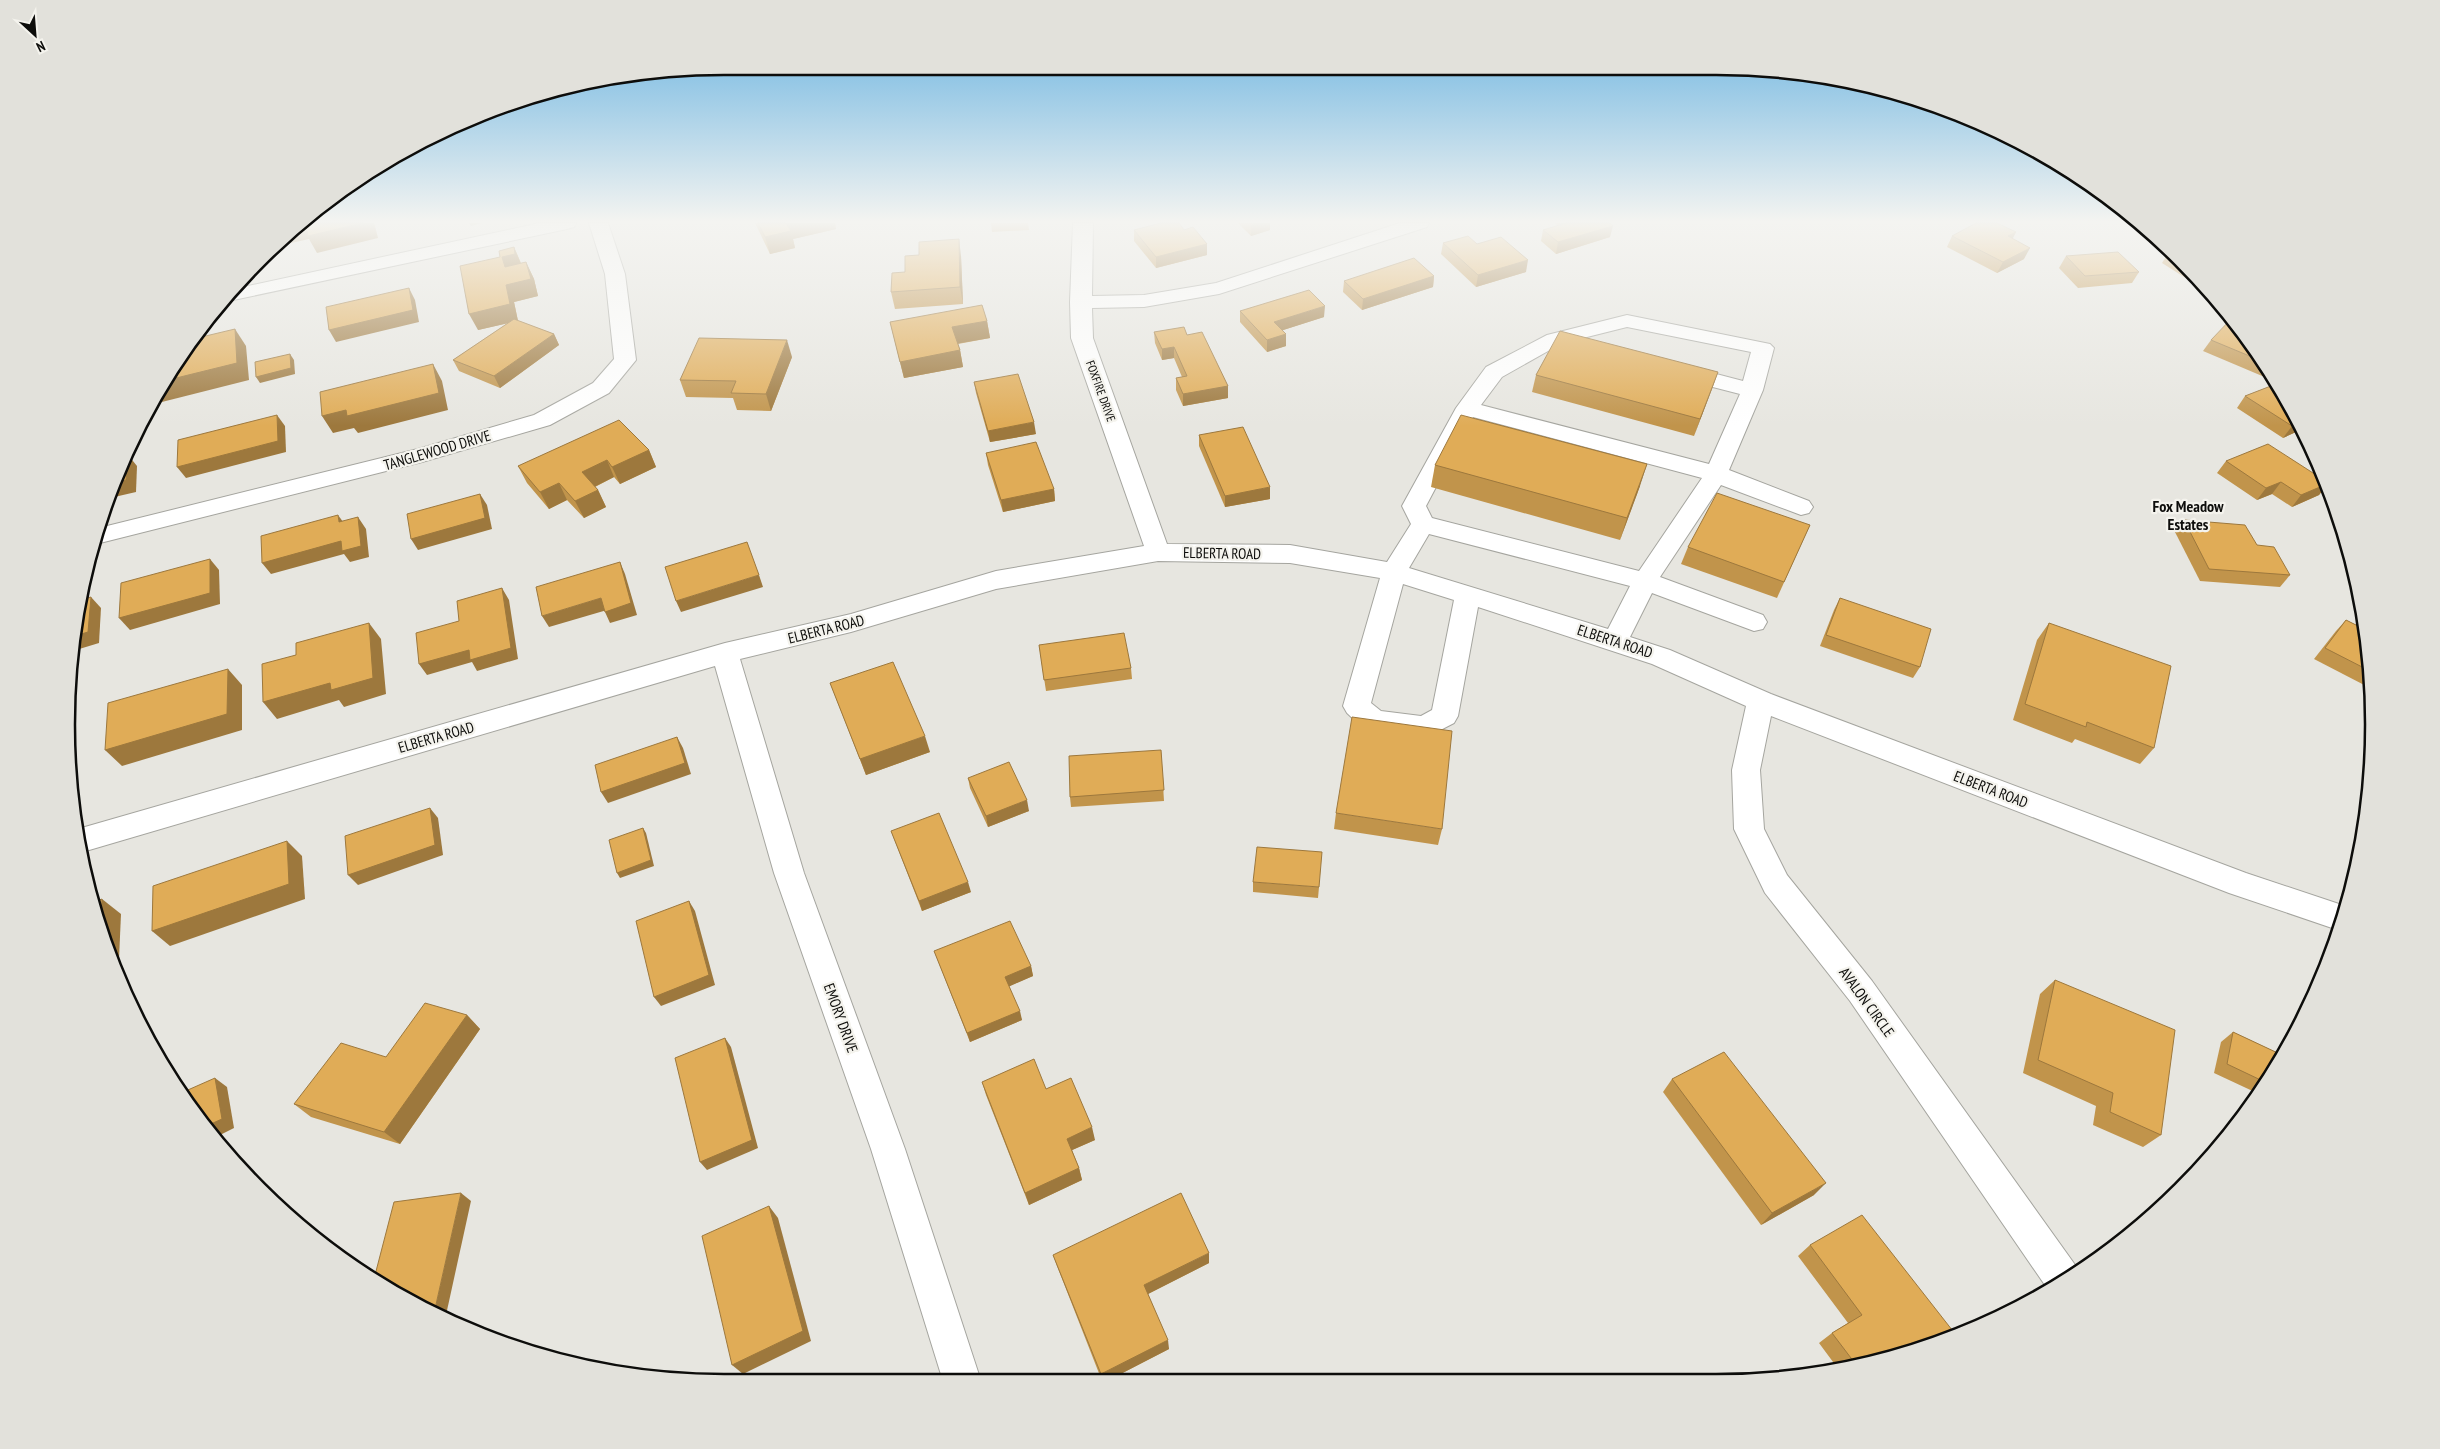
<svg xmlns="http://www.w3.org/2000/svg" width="2440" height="1449" viewBox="0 0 2440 1449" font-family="'PT Sans Narrow',sans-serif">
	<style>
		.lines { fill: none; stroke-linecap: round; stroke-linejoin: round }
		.minor-casing { stroke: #a5a59f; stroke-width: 2 }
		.minor { fill: #fff; fill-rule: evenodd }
		.wall { fill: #c1944b }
		.shaded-wall { fill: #9d783d }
		.building { fill: #e0ac57; stroke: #9d783d }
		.labels { text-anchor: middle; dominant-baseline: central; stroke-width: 4.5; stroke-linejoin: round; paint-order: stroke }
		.far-street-label { font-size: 12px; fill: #0d0d0b; stroke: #f4f3ed }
		.street-label { font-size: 15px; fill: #0d0d0b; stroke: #f4f3ed }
		.neighbourhood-label { font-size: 16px; font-weight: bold; fill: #0d0d0b; stroke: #f4f3ed }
		.rim { fill: none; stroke: #0d0d0b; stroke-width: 2.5 }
	</style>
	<rect width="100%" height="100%" fill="#e7e6e0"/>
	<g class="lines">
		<defs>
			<g id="minor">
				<path d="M540,223H576L574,227L567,229L224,302L234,289Z"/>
				<path d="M589,223H608L625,274L636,360L609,393L550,425L422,462L92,545L99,528L418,449L534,415L593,383L614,359L605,274Z"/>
				<path d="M1073,223H1093L1092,296L1144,295L1216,283L1400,223H1429L1427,227L1219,294L1144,307L1092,308L1093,338L1167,544L1290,545L1387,562L1411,524L1402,506L1456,408L1486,367L1547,335L1627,315L1770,344L1774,348L1763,390L1729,470L1809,501L1813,507L1809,513L1801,515L1721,485L1660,577L1763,615L1767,622L1763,629L1754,631L1652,593L1630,637L1670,650L1771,694L2246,873L2345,906L2338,930L2229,893L1771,716L1760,770L1764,829L1787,875L1872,981L2078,1269L2049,1291L1850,1001L1765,893L1734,829L1732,770L1746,706L1652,664L1478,607L1458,716L1454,723L1425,738L1364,729L1347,713L1343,706L1380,578L1290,563L1158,561L996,589L851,632L740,659L804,873L905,1149L981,1381H943L871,1149L774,873L715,666L79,853L78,829L725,643L851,614L996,571L1144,546L1071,338L1070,302ZM1627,327L1751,352L1743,381L1678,364L1670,366L1667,371L1670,376L1740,394L1709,464L1481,405L1502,377L1557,346L1591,355L1598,353L1602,349L1598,345L1579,339ZM1473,417L1702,478L1639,571L1432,518L1426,506ZM1429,534L1630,586L1608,629L1409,568ZM1403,584L1454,600L1432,710L1421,716L1381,711L1371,703Z"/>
			</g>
		</defs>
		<use href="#minor" class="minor-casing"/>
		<use href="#minor" class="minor"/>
	</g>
	<g class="wall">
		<path d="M755,223H835L836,229L793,239L795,248L770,254Z"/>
		<path d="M991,223H1028L1029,230L992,232Z"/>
		<path d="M1238,223H1270V230L1251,236Z"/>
		<path d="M1555,223H1610V237L1556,254L1541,241L1543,230L1558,226Z"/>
		<path d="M1134,230H1184L1207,244V255L1156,268L1134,241Z"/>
		<path d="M2016,232L2012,239L2024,259L1997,273L1947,247L1952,236Z"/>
		<path d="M1443,243L1477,244L1526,272L1476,287L1441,254Z"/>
		<path d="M514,247L521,263L526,262L534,279L538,296L514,302L518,321L554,334L559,345L500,388L459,371L453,360L508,323L478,330L500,257Z"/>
		<path d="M2169,252L2181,259L2198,280L2192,282L2162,263Z"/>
		<path d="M961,256L963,304L895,309L891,292L905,272Z"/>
		<path d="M2066,256L2139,272L2132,283L2078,288L2059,268Z"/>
		<path d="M1434,276L1433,287L1362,310L1343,292L1344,281Z"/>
		<path d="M1240,311L1324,317L1283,330L1286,346L1267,352L1240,322Z"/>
		<path d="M987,321L990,338L958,344L960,350L963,367L904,378L890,322Z"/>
		<path d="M1154,332L1187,335L1228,386V398L1183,406L1176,390V378L1182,377L1174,358L1162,360L1155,343Z"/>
		<path d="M2211,340L2263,359L2274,381L2203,351Z"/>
		<path d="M792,357L771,411L737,410L733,398L686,397L680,380Z"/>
		<path d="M1718,372L1694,436L1532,392L1536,375Z"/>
		<path d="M974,382L1036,434L990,442L976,393Z"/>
		<path d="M2276,384L2305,438L2296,432L2283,438L2237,408L2245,396Z"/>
		<path d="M1199,435L1270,499L1225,507L1199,446Z"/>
		<path d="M649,450L656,467L620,484L614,477L595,487L598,490L606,507L584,518L567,500L549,509L527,483L518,466Z"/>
		<path d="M986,453L1054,489L1055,501L1003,512L988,465Z"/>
		<path d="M2226,461L2327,482V485L2319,495L2292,507L2272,494L2257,500L2217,473Z"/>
		<path d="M1435,465L1640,486L1620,540L1431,487Z"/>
		<path d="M2184,520L2257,545L2290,575L2280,587L2200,581L2175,532Z"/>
		<path d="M1810,525L1777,598L1681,564L1688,547Z"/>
		<path d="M1840,598L1920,667L1913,678L1820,646L1834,610Z"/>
		<path d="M2346,620L2364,629L2370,688L2314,659L2336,631Z"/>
		<path d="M2049,623L2154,748L2140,764L2075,739L2072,743L2013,720L2037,640Z"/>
		<path d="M1039,645L1131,668L1132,679L1046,691Z"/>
		<path d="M830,683L930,752L866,775Z"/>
		<path d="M1161,750L1164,801L1071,807L1070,797Z"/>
		<path d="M968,778L1029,811L988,827L970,788Z"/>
		<path d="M1336,813L1442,829L1438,845L1334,829Z"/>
		<path d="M891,831L971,892L922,911Z"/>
		<path d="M1253,882L1319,887L1318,898L1253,892Z"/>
		<path d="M934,951L1031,966L1033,976L1009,986L1022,1020L970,1042Z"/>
		<path d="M2055,980L2161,1135L2143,1147L2093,1125L2096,1106L2023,1073L2040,994Z"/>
		<path d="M467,1015L480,1029L400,1144L311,1117L294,1104Z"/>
		<path d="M2233,1032L2282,1055L2263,1090L2259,1094L2214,1073L2221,1042Z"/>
		<path d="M1672,1079L1814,1195L1761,1225L1663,1092Z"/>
		<path d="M982,1082L1046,1089L1095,1140L1072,1150L1079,1168L1082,1180L1029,1205L986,1095Z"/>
		<path d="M1810,1245L1927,1348L1836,1366L1819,1343L1832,1333L1848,1323L1798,1256Z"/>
		<path d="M1053,1255L1209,1263L1148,1294L1169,1349L1107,1381H1102L1057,1266Z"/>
	</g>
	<g class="shaded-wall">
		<path d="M300,223H374L375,226L378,238L317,253L309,239L273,247Z"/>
		<path d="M469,223H482L471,226Z"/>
		<path d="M786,223H835L836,229L793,239L795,248L770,254L765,237Z"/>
		<path d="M1256,223H1270V230L1251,236V225Z"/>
		<path d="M1613,226L1610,237L1556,254L1558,242Z"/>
		<path d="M2016,232L2010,244L2008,236Z"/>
		<path d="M959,239L961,256L963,304L960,287Z"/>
		<path d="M1207,244V255L1156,268V257Z"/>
		<path d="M514,247L521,264L505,267L502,257Z"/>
		<path d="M2030,248L2024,259L1997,273L2003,262Z"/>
		<path d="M1528,260L1526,272L1476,287L1478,275Z"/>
		<path d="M526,262L534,279L538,296L514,302L518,321L478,330L469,314L506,285Z"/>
		<path d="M1434,276L1433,287L1362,310L1363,299Z"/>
		<path d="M2196,277L2198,280L2192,282Z"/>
		<path d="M409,288L415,300L419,322L336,342L329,330Z"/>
		<path d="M1325,306L1324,317L1274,333V322Z"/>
		<path d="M987,321L990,338L955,344L952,327Z"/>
		<path d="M235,329L246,346L249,380L150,405L164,381Z"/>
		<path d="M554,334L559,345L500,388L494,376Z"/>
		<path d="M1286,334V346L1267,352V340Z"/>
		<path d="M787,340L792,357L771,411L766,394Z"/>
		<path d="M1174,347V358L1162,360V349Z"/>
		<path d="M960,350L963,367L904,378L900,362Z"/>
		<path d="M290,354L294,360L295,374L260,383L256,377Z"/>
		<path d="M433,364L442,381L448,410L358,433L354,428L333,433L322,416Z"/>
		<path d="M1718,372L1712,389L1694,436L1700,419Z"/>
		<path d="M1228,386V398L1183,406V394Z"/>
		<path d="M277,415L285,426L286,452L186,478L177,467Z"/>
		<path d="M1034,422L1036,434L990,442L988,431Z"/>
		<path d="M2298,424L2300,428L2296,432L2283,438L2292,426Z"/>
		<path d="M649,450L656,467L620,484L612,467Z"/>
		<path d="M128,455L137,466L136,492L110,498L115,483Z"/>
		<path d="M607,460L614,477L590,489L582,472Z"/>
		<path d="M1647,464L1640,486L1620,540L1627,518Z"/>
		<path d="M2281,482L2272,494L2257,500L2266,488Z"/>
		<path d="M559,483L567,500L549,509L540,492Z"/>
		<path d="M2327,484L2319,495L2292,507L2301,495Z"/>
		<path d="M1270,487V499L1225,507V496Z"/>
		<path d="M1054,489L1055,501L1003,512L1001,500Z"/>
		<path d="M598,490L606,507L584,518L575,501Z"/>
		<path d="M480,494L487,505L492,529L418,550L411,539Z"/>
		<path d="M338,515L346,526L339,522Z"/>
		<path d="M358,517L366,529L369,557L350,562L344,554L271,574L262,563Z"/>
		<path d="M210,559L219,570L220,604L130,630L119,618Z"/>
		<path d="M620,562L625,574L637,615L610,623L605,612Z"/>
		<path d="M759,575L763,587L681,612L676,601Z"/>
		<path d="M502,588L509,600L518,659L477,671L472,662L427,675L419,664Z"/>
		<path d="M91,597L101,608L99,643L76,650L78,635Z"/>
		<path d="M601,598L607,610L549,627L542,616Z"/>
		<path d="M369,623L381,639L386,694L344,707L339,700L277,719L263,702Z"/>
		<path d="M228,669L242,685V730L122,766L105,750Z"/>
		<path d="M925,736L930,752L866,775L860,759Z"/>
		<path d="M677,737L683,748L691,774L608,803L601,792Z"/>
		<path d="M1027,800L1029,811L988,827L986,816Z"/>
		<path d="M430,808L438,818L443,855L358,885L348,875Z"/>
		<path d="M643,828L646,833L654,866L620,878L617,873Z"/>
		<path d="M287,841L302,856L305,899L170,946L152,931Z"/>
		<path d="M968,882L971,892L922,911L919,901Z"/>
		<path d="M102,899L121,914L119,959L113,961L100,933Z"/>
		<path d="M689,901L695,911L715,985L661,1006L654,997Z"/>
		<path d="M1031,966L1033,976L1008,987L1005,977Z"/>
		<path d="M1020,1011L1022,1020L970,1042L967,1033Z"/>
		<path d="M467,1015L480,1029L400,1144L384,1132Z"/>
		<path d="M725,1038L731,1047L758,1148L707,1170L700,1162Z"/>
		<path d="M215,1078L227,1087L234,1128L214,1138L204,1127Z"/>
		<path d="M1092,1127L1095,1140L1070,1151L1067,1139Z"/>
		<path d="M1079,1168L1082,1180L1029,1205L1025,1193Z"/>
		<path d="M1826,1183L1814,1195L1761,1225L1772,1213Z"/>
		<path d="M461,1193L471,1201L446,1315L435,1309Z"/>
		<path d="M769,1206L778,1218L811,1341L743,1374L732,1365Z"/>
		<path d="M1209,1253V1263L1146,1295L1144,1285Z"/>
		<path d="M1168,1340L1169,1349L1107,1381H1103L1101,1374Z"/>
	</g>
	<g class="building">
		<path d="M305,223H363L308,236Z"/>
		<path d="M758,223H786L791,231L765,237Z"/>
		<path d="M1161,223H1179L1184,230L1193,227L1207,244L1156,257L1134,230Z"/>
		<path d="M1566,223H1610L1613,226L1558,242L1543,230Z"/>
		<path d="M1976,223H1997L2016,232L2008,236L2030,248L2003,262L1952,236Z"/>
		<path d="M1468,236L1477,244L1501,237L1528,260L1478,275L1443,243Z"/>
		<path d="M959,239L960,287L891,292L892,273L905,272V256L919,255V242Z"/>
		<path d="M514,247L515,254L502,257L505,267L526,262L531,279L506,285L510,304L469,314L460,266L500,257L499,251Z"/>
		<path d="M2171,251L2181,259L2182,260L2169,252Z"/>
		<path d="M2118,252L2139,272L2085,276L2066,256Z"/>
		<path d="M1414,258L1434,276L1363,299L1344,281Z"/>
		<path d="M409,288L413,310L329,330L326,307Z"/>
		<path d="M1309,290L1325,306L1274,322L1286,334L1267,340L1240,311Z"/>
		<path d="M982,305L987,321L952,327L960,350L900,362L890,322Z"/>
		<path d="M514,319L554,334L494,376L453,360Z"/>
		<path d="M2231,319L2263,359L2264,362L2211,340Z"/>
		<path d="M1184,327L1187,335L1202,332L1228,386L1183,394L1176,378L1187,376L1174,347L1162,349L1154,332Z"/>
		<path d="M235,329L237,363L164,381L177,359L193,339Z"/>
		<path d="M1560,331L1718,372L1700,419L1536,375Z"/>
		<path d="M699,338L787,340L766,394L731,393L736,381L680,380Z"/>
		<path d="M290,354L291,368L256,377L255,362Z"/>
		<path d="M433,364L439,393L347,416L346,410L322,416L320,392Z"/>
		<path d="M1018,374L1034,422L988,431L974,382Z"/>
		<path d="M2276,384L2298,424L2292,426L2245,396Z"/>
		<path d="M277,415L278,441L177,467L178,440Z"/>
		<path d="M1461,415L1647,464L1627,518L1435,465Z"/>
		<path d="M619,420L649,450L612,467L607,460L582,472L598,490L575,501L559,483L540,492L518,466Z"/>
		<path d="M1243,427L1270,487L1225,496L1199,435Z"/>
		<path d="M1036,442L1054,489L1001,500L986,453Z"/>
		<path d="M2268,444L2327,482V484L2301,495L2281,482L2266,488L2226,461Z"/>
		<path d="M126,455H128L126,480L115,483Z"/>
		<path d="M1717,493L1810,525L1784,582L1688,547Z"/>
		<path d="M480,494L485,518L411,539L407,514Z"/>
		<path d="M338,515L339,522L358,517L361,546L342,551L341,541L262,563L261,536Z"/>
		<path d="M2184,520L2245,525L2257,545L2274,547L2290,575L2209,569Z"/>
		<path d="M747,542L759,575L676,601L665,567Z"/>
		<path d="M210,559V593L119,618L121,583Z"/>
		<path d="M620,562L631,603L605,612L601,598L542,616L536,587Z"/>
		<path d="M502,588L511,648L470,660L469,650L419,664L416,633L459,621L457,601Z"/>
		<path d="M91,597L88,632L78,635L83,599Z"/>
		<path d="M1840,598L1931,629L1920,667L1826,635Z"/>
		<path d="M2346,620L2364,629L2368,670L2325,648Z"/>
		<path d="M369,623L373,678L331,690L330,683L263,702L262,664L296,655V643Z"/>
		<path d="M2049,623L2171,666L2154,748L2087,722L2086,727L2025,704Z"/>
		<path d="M1124,633L1131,668L1044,680L1039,645Z"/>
		<path d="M893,662L925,736L860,759L830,683Z"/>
		<path d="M228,669L227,714L105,750L108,703Z"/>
		<path d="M1352,717L1452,731L1442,829L1336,813Z"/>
		<path d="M677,737L685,763L601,792L595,765Z"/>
		<path d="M1161,750L1164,790L1070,797L1069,756Z"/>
		<path d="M1009,762L1027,800L986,816L968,778Z"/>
		<path d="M430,808L435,845L348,875L345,836Z"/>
		<path d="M939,813L968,882L919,901L891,831Z"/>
		<path d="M643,828L651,860L617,873L609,840Z"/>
		<path d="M287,841L289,884L152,931L153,886Z"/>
		<path d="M1257,847L1322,852L1319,887L1253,882Z"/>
		<path d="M102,899L100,933L92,903Z"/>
		<path d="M689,901L709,975L654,997L636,921Z"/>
		<path d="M1010,921L1031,966L1005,977L1020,1011L967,1033L934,951Z"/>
		<path d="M2055,980L2175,1030L2161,1135L2110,1112L2113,1093L2038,1060Z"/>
		<path d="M425,1003L467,1015L384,1132L294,1104L341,1043L386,1057Z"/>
		<path d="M2233,1032L2282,1055L2267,1083L2227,1064Z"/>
		<path d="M725,1038L752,1140L700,1162L675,1058Z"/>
		<path d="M1724,1052L1826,1183L1772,1213L1672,1079Z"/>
		<path d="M1034,1059L1046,1089L1071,1078L1092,1127L1067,1139L1079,1168L1025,1193L982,1082Z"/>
		<path d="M215,1078L222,1119L204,1127L181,1093Z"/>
		<path d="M461,1193L435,1309L374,1279L394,1202Z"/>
		<path d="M1181,1193L1209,1253L1144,1285L1168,1340L1101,1374L1053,1255Z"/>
		<path d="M769,1206L803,1331L732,1365L702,1236Z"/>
		<path d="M1862,1215L1956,1335L1927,1348L1854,1362L1832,1333L1862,1315L1810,1245Z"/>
	</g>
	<linearGradient id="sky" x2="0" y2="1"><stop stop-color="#5eaedf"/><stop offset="0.52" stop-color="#f4f4f1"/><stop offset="1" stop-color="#f4f4f1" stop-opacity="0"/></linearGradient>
	<rect width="2440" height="426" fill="url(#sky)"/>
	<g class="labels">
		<g class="far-street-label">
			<text transform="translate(1101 391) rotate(70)">FOXFIRE DRIVE</text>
		</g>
		<g class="street-label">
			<text transform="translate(437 450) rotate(-16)">TANGLEWOOD DRIVE</text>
			<text transform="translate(1222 553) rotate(1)">ELBERTA ROAD</text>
			<text transform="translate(826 629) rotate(-14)">ELBERTA ROAD</text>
			<text transform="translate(1615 641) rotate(18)">ELBERTA ROAD</text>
			<text transform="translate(436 737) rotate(-16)">ELBERTA ROAD</text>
			<text transform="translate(1991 789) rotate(21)">ELBERTA ROAD</text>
			<text transform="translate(1867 1002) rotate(54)">AVALON CIRCLE</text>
			<text transform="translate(841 1018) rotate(70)">EMORY DRIVE</text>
		</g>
		<g class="neighbourhood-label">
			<text x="2188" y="506">Fox Meadow<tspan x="2188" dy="18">Estates</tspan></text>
		</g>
	</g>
	<path d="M0 0H2440V1449H0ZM724 75H1716A649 649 0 0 1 2365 724V725A649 649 0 0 1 1716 1374H724A649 649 0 0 1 75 725V724A649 649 0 0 1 724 75Z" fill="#e2e1db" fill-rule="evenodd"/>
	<path class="rim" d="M724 75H1716A649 649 0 0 1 2365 724V725A649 649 0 0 1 1716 1374H724A649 649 0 0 1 75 725V724A649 649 0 0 1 724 75Z"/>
	<g transform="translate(35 35) rotate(154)" stroke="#f4f3ed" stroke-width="4" paint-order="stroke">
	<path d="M0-4L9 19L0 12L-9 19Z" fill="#0d0d0b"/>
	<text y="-8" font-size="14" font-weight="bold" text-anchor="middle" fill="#0d0d0b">N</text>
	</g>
</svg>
